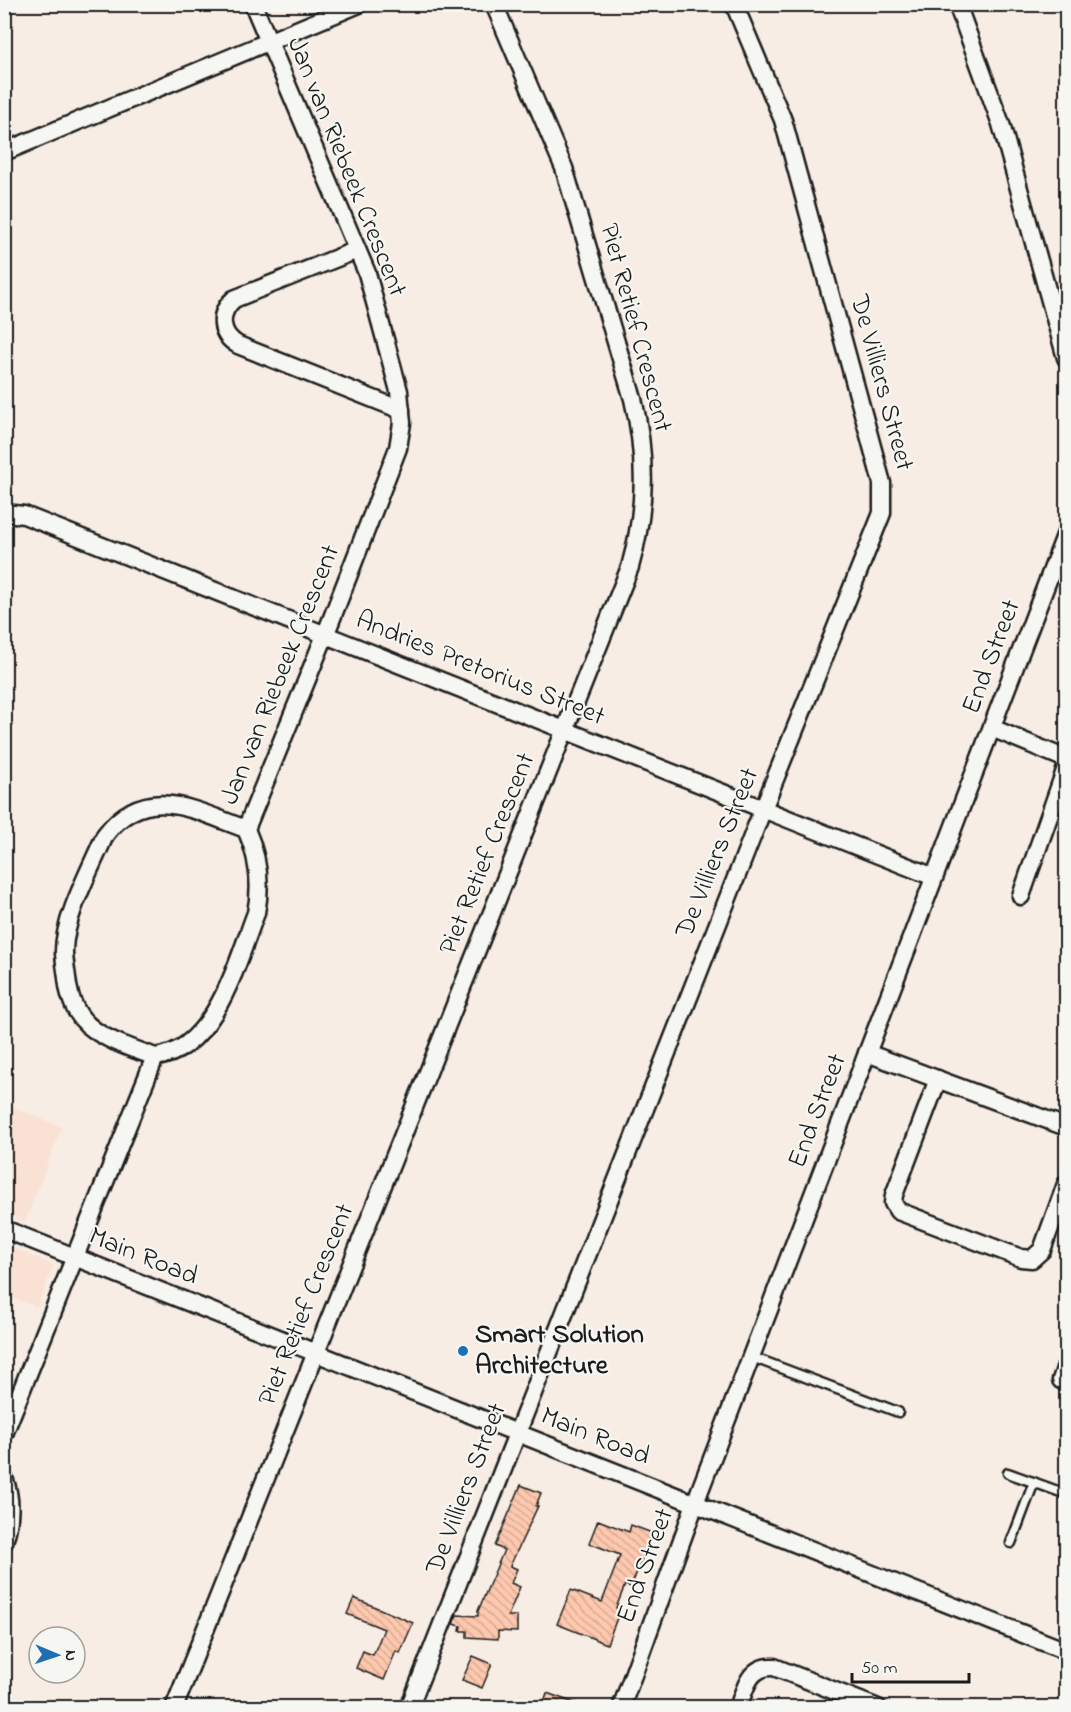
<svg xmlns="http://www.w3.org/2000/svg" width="1071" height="1712" viewBox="0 0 1071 1712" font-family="'Indie Flower',sans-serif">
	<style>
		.built { fill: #f9e2d4 }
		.building { fill: url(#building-back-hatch); stroke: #1c1c1c; stroke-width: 1.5 }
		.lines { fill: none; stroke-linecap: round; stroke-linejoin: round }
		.lane-casing { stroke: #1c1c1c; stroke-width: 13 }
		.street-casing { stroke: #1c1c1c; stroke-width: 21 }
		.lane { stroke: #f6f6f2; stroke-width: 8 }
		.street { stroke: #f6f6f2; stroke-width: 16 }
		.poi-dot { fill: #1f6fb2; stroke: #f6f6f2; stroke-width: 2 }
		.labels { text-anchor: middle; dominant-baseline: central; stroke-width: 4.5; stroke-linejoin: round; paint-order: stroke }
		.street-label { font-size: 27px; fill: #1c1c1c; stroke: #f6f6f2 }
		.poi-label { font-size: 27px; font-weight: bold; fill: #1c1c1c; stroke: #f6f6f2; text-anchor: start }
	</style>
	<defs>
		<pattern id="building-back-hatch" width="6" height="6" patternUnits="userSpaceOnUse" patternTransform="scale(1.5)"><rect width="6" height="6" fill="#fdc8ae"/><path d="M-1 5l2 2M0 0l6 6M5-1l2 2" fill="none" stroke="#d8ab95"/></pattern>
	</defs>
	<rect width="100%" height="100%" fill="#f7ede4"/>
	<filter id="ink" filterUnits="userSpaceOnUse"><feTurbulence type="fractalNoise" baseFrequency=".0167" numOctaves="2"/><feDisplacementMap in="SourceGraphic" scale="12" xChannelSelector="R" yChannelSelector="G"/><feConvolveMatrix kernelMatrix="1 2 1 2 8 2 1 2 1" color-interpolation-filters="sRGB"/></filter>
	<g filter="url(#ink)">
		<g class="built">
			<path d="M4,1104L62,1127L25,1222L5,1214Z"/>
			<path d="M5,1245L54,1265L37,1307L5,1295Z"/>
		</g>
		<g class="building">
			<path d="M521,1485L541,1493L536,1506H538L510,1566L517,1569L511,1583L520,1587L508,1616H517V1632L498,1631V1639L467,1637V1631H460L461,1626L453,1624L457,1615L478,1616V1611L504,1550L495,1546Z"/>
			<path d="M598,1520L629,1532L631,1525L652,1533L631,1587L625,1585L616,1608L620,1610L607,1644L557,1624L571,1590L602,1602L620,1555L589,1543Z"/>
			<path d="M354,1598L413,1623L400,1653L396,1651L384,1680L356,1668L363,1651L373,1655L384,1629L347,1614Z"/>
			<path d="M473,1656L492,1664L482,1688L462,1680Z"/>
			<path d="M547,1693L583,1706V1707H542Z"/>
		</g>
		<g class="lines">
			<defs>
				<g id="lane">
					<path d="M752,1357L898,1412"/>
					<path d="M1008,1473L1066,1494"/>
					<path d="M1011,1543L1034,1482"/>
				</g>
				<g id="street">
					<path d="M957,4L1001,124L1066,358"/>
					<path d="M4,152L359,4"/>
					<path d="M357,250L234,299C218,313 219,334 238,345L401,410"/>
					<path d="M4,513L24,515L934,877"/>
					<path d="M992,728L1066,759"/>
					<path d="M246,829C195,811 146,781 105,835C92,867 64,916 64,951C64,960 66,969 67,978C69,998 76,1017 93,1029C110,1042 135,1049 155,1057C215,1051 238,959 256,913C262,883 258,856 246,829L330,623L398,448L402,423L399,391L367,273L253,4"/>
					<path d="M1021,896L1066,768"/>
					<path d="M867,1053L1066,1127"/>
					<path d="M938,1079L894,1195L893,1203L898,1211L1021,1258L1032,1259L1042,1250L1066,1184"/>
					<path d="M4,1229L1066,1651"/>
					<path d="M1061,1380L1066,1366"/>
					<path d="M4,1434L155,1057"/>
					<path d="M4,1478C12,1499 11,1520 4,1542"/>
					<path d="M174,1708L630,567C646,510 647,457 633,399L564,168L494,4"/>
					<path d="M409,1708L763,809L882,513V483L783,120L734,4"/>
					<path d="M621,1708L700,1490L1066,533"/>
					<path d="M738,1708C745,1689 749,1665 774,1667L878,1708"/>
				</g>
			</defs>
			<use href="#lane" class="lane-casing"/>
			<use href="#street" class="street-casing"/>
			<use href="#lane" class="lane"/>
			<use href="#street" class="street"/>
		</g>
	</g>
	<circle class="poi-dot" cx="463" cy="1351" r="6"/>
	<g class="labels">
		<g class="street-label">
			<text transform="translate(346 167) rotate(68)">Jan van Riebeek Crescent</text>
			<text transform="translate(635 328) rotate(75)">Piet Retief Crescent</text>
			<text transform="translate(881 383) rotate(75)">De Villiers Street</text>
			<text transform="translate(992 657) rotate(-69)">End Street</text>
			<text transform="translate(480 669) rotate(22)">Andries Pretorius Street</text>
			<text transform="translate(281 675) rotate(-68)">Jan van Riebeek Crescent</text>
			<text transform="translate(718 853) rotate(-68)">De Villiers Street</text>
			<text transform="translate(488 854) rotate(-68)">Piet Retief Crescent</text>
			<text transform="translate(818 1111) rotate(-69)">End Street</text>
			<text transform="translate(143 1257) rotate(22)">Main Road</text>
			<text transform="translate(307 1305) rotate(-68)">Piet Retief Crescent</text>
			<text transform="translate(595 1437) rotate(22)">Main Road</text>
			<text transform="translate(467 1489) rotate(-69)">De Villiers Street</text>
			<text transform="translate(646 1566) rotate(-70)">End Street</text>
		</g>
		<g class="poi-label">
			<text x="475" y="1335">Smart Solution<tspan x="475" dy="31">Architecture</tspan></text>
		</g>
	</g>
	<rect width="1071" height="1712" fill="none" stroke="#f6f6f2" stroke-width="24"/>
	<rect x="12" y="12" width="1047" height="1688" fill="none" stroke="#1c1c1c" stroke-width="2" filter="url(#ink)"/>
	<g transform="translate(57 1655) rotate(92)"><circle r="28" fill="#f6f6f2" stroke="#9f9f9c" stroke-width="1.5"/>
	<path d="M0-4.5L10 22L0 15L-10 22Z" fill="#1f6fb2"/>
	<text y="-9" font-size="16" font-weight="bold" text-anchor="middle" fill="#1c1c1c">N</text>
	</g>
	<path d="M852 1673v9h117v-9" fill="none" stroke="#1c1c1c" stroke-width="3"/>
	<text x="861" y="1673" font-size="18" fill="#1c1c1c" stroke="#f6f6f2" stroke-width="4.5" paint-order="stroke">50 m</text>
</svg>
